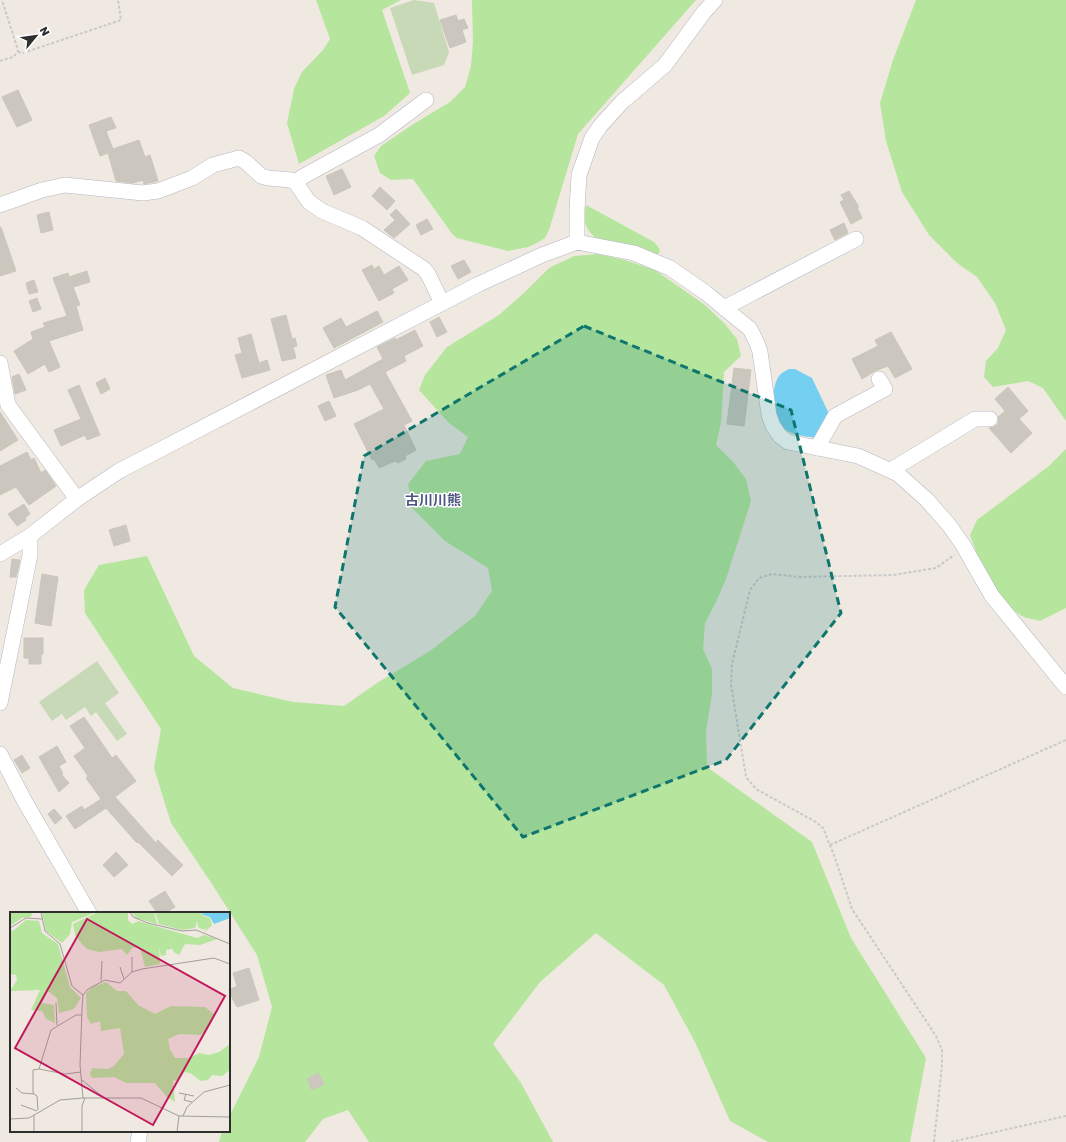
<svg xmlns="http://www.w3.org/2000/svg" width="1066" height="1142" viewBox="0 0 1066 1142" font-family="'Golos Text','Noto Sans JP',sans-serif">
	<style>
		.green { fill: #b6e59e }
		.cemetery { fill: #c8d9b8 }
		.water { fill: #75cff0 }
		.building { fill: #cbc7bf; stroke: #cbc5ba }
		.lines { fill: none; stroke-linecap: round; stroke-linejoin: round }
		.minor-casing { stroke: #b4b7c1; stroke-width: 16 }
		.path { stroke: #c9c9c9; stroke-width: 2; stroke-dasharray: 3 2; stroke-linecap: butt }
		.minor { stroke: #fff; stroke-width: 15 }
		.marked { fill: #0f766e; fill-opacity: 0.2; stroke: #0f766e; stroke-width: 3; stroke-dasharray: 8 5; stroke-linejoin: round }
		.labels { text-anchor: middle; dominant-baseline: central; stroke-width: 3; stroke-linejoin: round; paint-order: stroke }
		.quarter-label { font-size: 14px; font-weight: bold; fill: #4d5680; stroke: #fff }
		.inset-road { fill: none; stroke: #a29e99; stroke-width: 1 }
		.view { fill: #c2185b; fill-opacity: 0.15; stroke: #c2185b; stroke-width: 2 }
		.inset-edge { fill: none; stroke: #2e2e2e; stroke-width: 2 }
	</style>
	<rect width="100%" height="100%" fill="#efe9e1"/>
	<g class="green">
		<path d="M316,0H401L382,10L410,93L384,116L299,164L287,123L294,89L302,72L323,50L330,39Z"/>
		<path d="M472,0H696L578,134L549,230L545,238L537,243L528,247L508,251L457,238L453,235L413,179L391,180L380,173L374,156L381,146L415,123L450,102L465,87L471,66L473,42Z"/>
		<path d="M916,0H1066V421L1043,388L1028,381L993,387L984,377L986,361L998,348L1006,330L995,303L977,277L957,263L929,235L902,192L886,141L880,103L893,60Z"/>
		<path d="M586,205L654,242L659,248L660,252L657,255L597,239C584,228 583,221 586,205Z"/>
		<path d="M599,254L628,261L655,270L705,305L724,323L737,339L741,356L724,372L721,423L716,445L734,463L746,479L751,501L726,579L716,602L705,623L703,649L712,669V694L706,731L707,767L812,842L851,938L926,1058L910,1142H768L730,1121L695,1042L664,985L596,933L540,982L493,1044L521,1083L553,1142H369L348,1110L323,1119L305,1142H219L222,1131H229V1117L259,1057L272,1007L257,955L212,884L171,823L154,768L161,729L85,613L84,590L99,565L147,556L194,656L233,688L293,702L344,706L377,683L430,651L475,616L492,591L488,568L445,541L413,509L408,484L426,461L460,454L468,437L449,423L419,390L425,375L447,347L499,315L524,293L549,268L574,256Z"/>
		<path d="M1066,449V608L1040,621C1035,619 1029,619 1024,617C995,603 980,563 970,535L977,520L1049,466Z"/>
	</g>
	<g class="cemetery">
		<path d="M414,0L434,3L449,52L444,65L412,75L390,8Z"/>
		<path d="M97,661L119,693L105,703L127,734L117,741L96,712L91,716L85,707L66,720L62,714L52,721L39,702Z"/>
	</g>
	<path class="water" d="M789,369H795L812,378L830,416L816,438C805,436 795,436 786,430C771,421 770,389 779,376C782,372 786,371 789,369Z"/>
	<g class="building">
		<path d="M456,15L458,21L464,19L468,28L462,30L466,42L450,48L440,20Z"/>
		<path d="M18,90L32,120L17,127L2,97Z"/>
		<path d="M111,117L116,128L106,131L113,149L139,140L145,157L150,155L158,181L144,184L143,180L133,183L116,181L108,153L100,156L89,125Z"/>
		<path d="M342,169L351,187L334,195L326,176Z"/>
		<path d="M380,187L395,201L387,210L372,196Z"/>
		<path d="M849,191L859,207H857L862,218L851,224L840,202L844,200L841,195Z"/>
		<path d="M396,209L410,224L394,238L384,230L395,220L390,215Z"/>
		<path d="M49,212L53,230L41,233L37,215Z"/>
		<path d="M427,219L433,229L421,235L416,225Z"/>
		<path d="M844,223L848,233L835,240L830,230Z"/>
		<path d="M0,227H1L16,271L0,276Z"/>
		<path d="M464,260L471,272L458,279L451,266Z"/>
		<path d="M372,265L374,269L379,266L384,275L399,266L408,280L392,289L394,293L379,301L362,270Z"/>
		<path d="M87,271L90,282L73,287L80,305L76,306L83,330L49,341L60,367L49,372L45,364L28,374L14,351L33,339L31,332L45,327L43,323L67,316L53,278L68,273L69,277Z"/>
		<path d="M34,280L38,292L29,294L26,283Z"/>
		<path d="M37,298L41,309L33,312L29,301Z"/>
		<path d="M377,311L383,322L334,348L323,328L341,318L346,327Z"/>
		<path d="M286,315L292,339L295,338L297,346L293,347L296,358L282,361L271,319Z"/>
		<path d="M439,317L447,332L437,337L430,322Z"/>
		<path d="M415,330L423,346L404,356L406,361L385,372L412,421L404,425L416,450L405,456L406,459L398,463L395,461L379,468L374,459L372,460L354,424L384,409L370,384L358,390L334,398L326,375L341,370L345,380L383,359L377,347L395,338L396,340Z"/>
		<path d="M891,332L912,369L895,378L888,366L875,371L862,379L852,359L878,346L875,340Z"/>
		<path d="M251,334L259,363L267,360L270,370L242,378L235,355L242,353L238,338Z"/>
		<path d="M734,368L751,370L744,426L727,424Z"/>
		<path d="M19,374L26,390L15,394L12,377Z"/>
		<path d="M105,378L110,389L101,394L96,383Z"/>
		<path d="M79,385L100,435L87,440L85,435L61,446L54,430L81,419L68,390Z"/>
		<path d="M1008,387L1028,411L1019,419L1032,433L1011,453L989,428L994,427L998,424V417L1005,411L995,399Z"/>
		<path d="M329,401L336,416L325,421L318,406Z"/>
		<path d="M0,412L18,440L0,451Z"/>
		<path d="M27,452L31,460L34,458L41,473L45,470L56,486L29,505L16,487L0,495V466Z"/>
		<path d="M24,504L30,514L25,518L26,520L17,526L8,514Z"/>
		<path d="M126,525L130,541L114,546L109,530Z"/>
		<path d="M12,559L20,560L16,577H10Z"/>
		<path d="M42,574L58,577L51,626L35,623Z"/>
		<path d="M24,638H43V654H41V664H29V658H24Z"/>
		<path d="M84,717L112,758L116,755L136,781L115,797L156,843L158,840L183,865L172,876L138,842L137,843L106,808L75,829L66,816L82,806L84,810L101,799L86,778L88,776L74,756L85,748L70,726Z"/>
		<path d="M57,746L66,762L59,766L63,774L62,775L69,783L59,792L39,757Z"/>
		<path d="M22,755L30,768L22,773L14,760Z"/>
		<path d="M54,809L62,818L55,824L48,814Z"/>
		<path d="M116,852L128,865L114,877L103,865Z"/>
		<path d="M165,891L175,907L165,913H157L149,901Z"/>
		<path d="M249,968L259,1000L237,1007L229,992V990L237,986L233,973Z"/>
		<path d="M318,1073L324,1084L312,1090L307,1079Z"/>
	</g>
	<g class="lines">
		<defs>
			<g id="minor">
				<path d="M296,183L302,177L379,135L426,100"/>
				<path d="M0,205L42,190L65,185L143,193L158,191L192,178L213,165L239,158L246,162L261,176L268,178L291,180L296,183L309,202L322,211L362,228L424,269L428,274L442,303"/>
				<path d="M577,242V210L579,175L592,138L601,125L622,102L665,65L704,12L715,0"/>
				<path d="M724,308L856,239"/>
				<path d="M0,363L8,405L77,499"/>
				<path d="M817,448L835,416L885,389L879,379"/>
				<path d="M891,470L975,419H990"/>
				<path d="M0,554L30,536L77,499L119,471L479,284L542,255L577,242L634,253L670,268L706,293L750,329L757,343L760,352L769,415L773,426L780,436L788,442L858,456L898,474L927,500L949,525L963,545L992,596L1066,687"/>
				<path d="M0,703L30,555V536"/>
				<path d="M0,754L24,800L89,913"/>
				<path d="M138,1142L140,1131"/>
			</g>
		</defs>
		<use href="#minor" class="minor-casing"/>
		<g class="path">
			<path d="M18,52L23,53L121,20L118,0"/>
			<path d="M0,61L13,57L18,52L17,47L2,0"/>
			<path d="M830,845L1066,740"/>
			<path d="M934,1142L942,1065V1050L936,1036L852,909L834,855L823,828L816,822L756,789L746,777L731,685L732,664L750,590L759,578L772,574L800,577L893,575L936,568L954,555"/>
			<path d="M951,1142L1066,1116"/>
		</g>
		<use href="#minor" class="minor"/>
	</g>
	<path class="marked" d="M584,326L791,410L841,613L726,760L523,837L335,607L364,456Z"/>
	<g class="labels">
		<g class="quarter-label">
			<text x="433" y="499">古川川熊</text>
		</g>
	</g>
	<g transform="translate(10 912)">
		<rect width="220" height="220" fill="#efe9e1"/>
		<path d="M0,0H23L21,5L12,6L0,14ZM32,0H86L62,10L60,22L52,31L36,19ZM88,0H118V8L122,12L128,9L187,26L194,23L207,27L190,33L175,32L169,43L164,40L158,28L162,37L156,38V43L151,44L149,35L150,52L135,55L130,35L122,36L117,43L112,37L89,40L77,37L72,32L65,23L63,12ZM121,0H144L147,12L126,6ZM145,0H191L193,4L200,6L202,13L195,20L197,15L194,18L188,15L187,9L185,16L172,18L149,12ZM16,8L29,9L32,21L48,32L60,75L71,86L64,97L49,101L47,86L39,80L30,78L37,80L32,91L44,93L45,111L36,107L32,99L21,98L30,78L0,79L7,68L6,63L0,62V18L3,19ZM96,70L107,79H116L128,93L145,102L161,94L195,95L205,103L198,117L190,123L169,122L158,127L160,137L165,146H180L189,141L199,143L209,140L220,132V158L212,164L202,163L198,168L191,169L180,161L174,160L170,167L163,169L165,190L157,185L145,171H116L104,165L82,166L80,162L82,156L98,157L104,154L114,142L110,116L91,119L90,109L81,112L77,105L76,81L82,75Z" fill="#b6e59e"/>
		<path d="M192,0H220V6L204,12L200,5L193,3Z" fill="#75cff0"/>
		<path class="inset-road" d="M31,0L35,19L50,32L62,74L73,83M120,0L123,5L138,11L172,19L186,18L220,32M0,16L16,6L32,7M110,55L114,67M122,60V45M91,69L92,49M46,91L47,113M29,157L55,162L71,160M72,168L94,186M6,176L12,181L24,182M169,181L184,184M176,182L174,188L182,190M73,186L70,153L72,97L73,83L78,77L95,68L110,71L122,60L132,57L204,46L220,52M11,193L27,199M28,198L27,184L23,181V158L29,157L41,118L66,103H72M24,203V220M173,204L177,195L194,180L220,173M0,207L19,206L50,188L73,186H131L169,204L220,205M72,220V194L75,186M167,220L169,204"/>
		<path class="view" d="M77,7L215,84L143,213L5,136Z"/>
		<rect width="220" height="220" class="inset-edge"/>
	</g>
	<g transform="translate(36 36) rotate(61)" stroke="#ffffff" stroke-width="3" paint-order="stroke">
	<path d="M0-3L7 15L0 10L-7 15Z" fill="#2e2e2e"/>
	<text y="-6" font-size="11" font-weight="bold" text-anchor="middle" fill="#2e2e2e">N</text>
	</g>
</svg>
